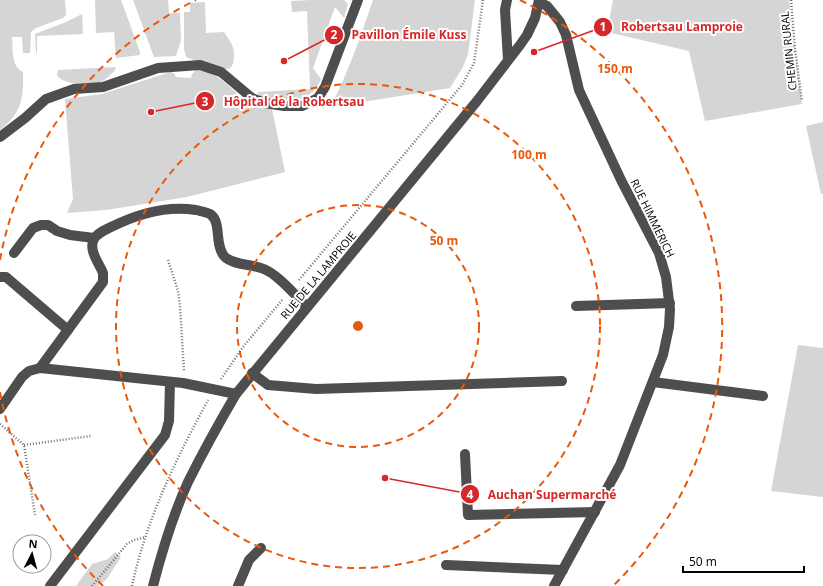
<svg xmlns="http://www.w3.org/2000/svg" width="823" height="586" viewBox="0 0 823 586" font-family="'Open Sans',sans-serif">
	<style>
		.green { fill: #d5d5d5 }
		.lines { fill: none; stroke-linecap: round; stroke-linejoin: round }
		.path { stroke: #707070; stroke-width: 2.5; stroke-dasharray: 1 2; stroke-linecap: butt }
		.minor { stroke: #4e4e4e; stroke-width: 10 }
		.ring { fill: none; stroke: #e8590c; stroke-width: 2; stroke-dasharray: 7 5 }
		.labels { text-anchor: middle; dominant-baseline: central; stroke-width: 4; stroke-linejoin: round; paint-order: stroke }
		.street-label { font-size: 11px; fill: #000; stroke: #fff }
		.centre { fill: #e8590c; stroke: #fff; stroke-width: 2 }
		.ring-label { font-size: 12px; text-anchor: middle; font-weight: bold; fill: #e8590c; stroke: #fff; stroke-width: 4; stroke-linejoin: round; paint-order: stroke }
		.leader { fill: none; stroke: #d62828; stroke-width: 1.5 }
		.callout-dot { fill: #d62828; stroke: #fff; stroke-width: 1.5 }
		.mark-label { font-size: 12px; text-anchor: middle; font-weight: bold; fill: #fff }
		.callout-label { font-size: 12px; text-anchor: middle; font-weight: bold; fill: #d62828; stroke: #fff; stroke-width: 4; stroke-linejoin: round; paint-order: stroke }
	</style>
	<rect width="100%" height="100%" fill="#fff"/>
	<g class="green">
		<path d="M0,0H65L66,15L63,18L36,28L31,32L30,53H23L22,37H12C13,48 11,67 23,72C24,98 21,114 0,130Z"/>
		<path d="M95,0H121L140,52V55L116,58L114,32L96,33Z"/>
		<path d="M133,0H168L169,13H180L181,40L176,56L154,57Z"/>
		<path d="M311,0H344L348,4L344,18L335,7L313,68L321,79C309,106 284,103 260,96L257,92L310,89L307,11L292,12L291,1Z"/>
		<path d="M373,0H475L468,54L463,67L450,88L331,107C348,72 361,36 373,0Z"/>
		<path d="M613,0H789L802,104L705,121L689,51L607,32Z"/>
		<path d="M205,2L206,33L224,32C227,37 232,43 233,48C235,54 235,69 227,69C221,70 213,65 206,63C199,61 192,60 186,57L184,49V12H190V3Z"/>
		<path d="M82,14L83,34L37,36V53H36L35,34L66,22Z"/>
		<path d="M115,67L116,69C110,76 101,84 92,85C83,86 61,83 57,75L58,70Z"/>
		<path d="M196,70C222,72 229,90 247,101C255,106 264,107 272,109L285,172L187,197L106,210L67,213L73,199L65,99L102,94L170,72L174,73L176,77L191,78L192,74Z"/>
		<path d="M823,122V194H821L806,126Z"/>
		<path d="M798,345L823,348V497L771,491Z"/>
		<path d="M115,552L121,557L106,580L97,586H76L92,564L108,559Z"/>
	</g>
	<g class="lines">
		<g class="path">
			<path d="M791,0L795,49L802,101"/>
			<path d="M168,260L178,291L180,306L184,371"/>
			<path d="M299,280L462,85L474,63L483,0"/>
			<path d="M221,379L243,347L283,299"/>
			<path d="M0,424L24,445L35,515"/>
			<path d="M24,445L91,436"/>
			<path d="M92,586L127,544L134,540L146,537"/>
			<path d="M132,586C146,520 176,459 208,400"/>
		</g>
		<g class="minor">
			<path d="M507,0L505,10L508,60"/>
			<path d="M539,2L547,6L560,22L566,35L579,90L621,180L659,253L666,277L670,309L669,327L663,355L620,465L554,586"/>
			<path d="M0,137L25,118L46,99L74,89L103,87L158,68L200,65L221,72L252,98L265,103L284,106H302L318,98L325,87L358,0"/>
			<path d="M14,253L33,228L41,225H48L57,231L70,235L94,238"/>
			<path d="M0,277H6L68,330"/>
			<path d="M576,306L670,303"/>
			<path d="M40,368L103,282C103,279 103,276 103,273C99,263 88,250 94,239C97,233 105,230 111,227C137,214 166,205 196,210C200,211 207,212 210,214C222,222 214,243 224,256C232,265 250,264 261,268C276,272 296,296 307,307"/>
			<path d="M252,373L268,385L316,389L562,381"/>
			<path d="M653,382L763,396"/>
			<path d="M0,409L22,377L29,371L40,368L183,383L236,394"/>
			<path d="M465,454L468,515L595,512"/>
			<path d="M446,565L563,570"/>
			<path d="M50,586L165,435L169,421L170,382"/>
			<path d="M153,586C162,551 173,515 188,482C203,452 219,423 236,394L477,101L520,45L527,35L535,18L539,0"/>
			<path d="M238,586L249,560L261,548"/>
		</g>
	</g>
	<g class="ring">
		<circle cx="358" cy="326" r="121"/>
		<circle cx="358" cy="326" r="242"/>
		<path d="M103 586A364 364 0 0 1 0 392M0 260A364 364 0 0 1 196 0M520 0A364 364 0 0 1 613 586"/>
	</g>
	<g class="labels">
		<g class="street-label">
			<text transform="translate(788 51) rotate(-96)">CHEMIN RURAL</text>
			<text transform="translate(653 218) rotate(64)">RUE HIMMERICH</text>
			<text transform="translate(318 275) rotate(-50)">RUE DE LA LAMPROIE</text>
		</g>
	</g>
	<circle cx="358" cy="326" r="6" class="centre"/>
	<g class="ring-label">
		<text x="615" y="73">150 m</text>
		<text x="529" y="159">100 m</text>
		<text x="444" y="245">50 m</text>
	</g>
	<path class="leader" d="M534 52L603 27M284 61L334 35M151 112L205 101M385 478L470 494"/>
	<g class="callout-dot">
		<circle cx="534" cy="52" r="4"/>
		<circle cx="284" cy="61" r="4"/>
		<circle cx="151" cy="112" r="4"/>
		<circle cx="385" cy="478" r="4"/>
		<circle cx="603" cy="27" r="10"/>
		<circle cx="334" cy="35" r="10"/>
		<circle cx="205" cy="101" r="10"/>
		<circle cx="470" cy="494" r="10"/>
	</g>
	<g class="mark-label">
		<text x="603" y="31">1</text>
		<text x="334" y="39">2</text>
		<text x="205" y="106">3</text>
		<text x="470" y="499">4</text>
	</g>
	<g class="callout-label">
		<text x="682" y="31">Robertsau Lamproie</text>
		<text x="409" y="39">Pavillon Émile Kuss</text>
		<text x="294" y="106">Hôpital de la Robertsau</text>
		<text x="552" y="499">Auchan Supermarché</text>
	</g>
	<g transform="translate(32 554) rotate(6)"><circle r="19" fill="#ffffff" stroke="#999999"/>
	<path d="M0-3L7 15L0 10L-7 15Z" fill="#000000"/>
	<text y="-6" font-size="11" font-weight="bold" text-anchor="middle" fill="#000000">N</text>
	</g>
	<path d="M683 566v6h121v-6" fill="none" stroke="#000000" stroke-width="2"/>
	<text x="689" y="566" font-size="12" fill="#000000" stroke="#ffffff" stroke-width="3" paint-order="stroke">50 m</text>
</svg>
